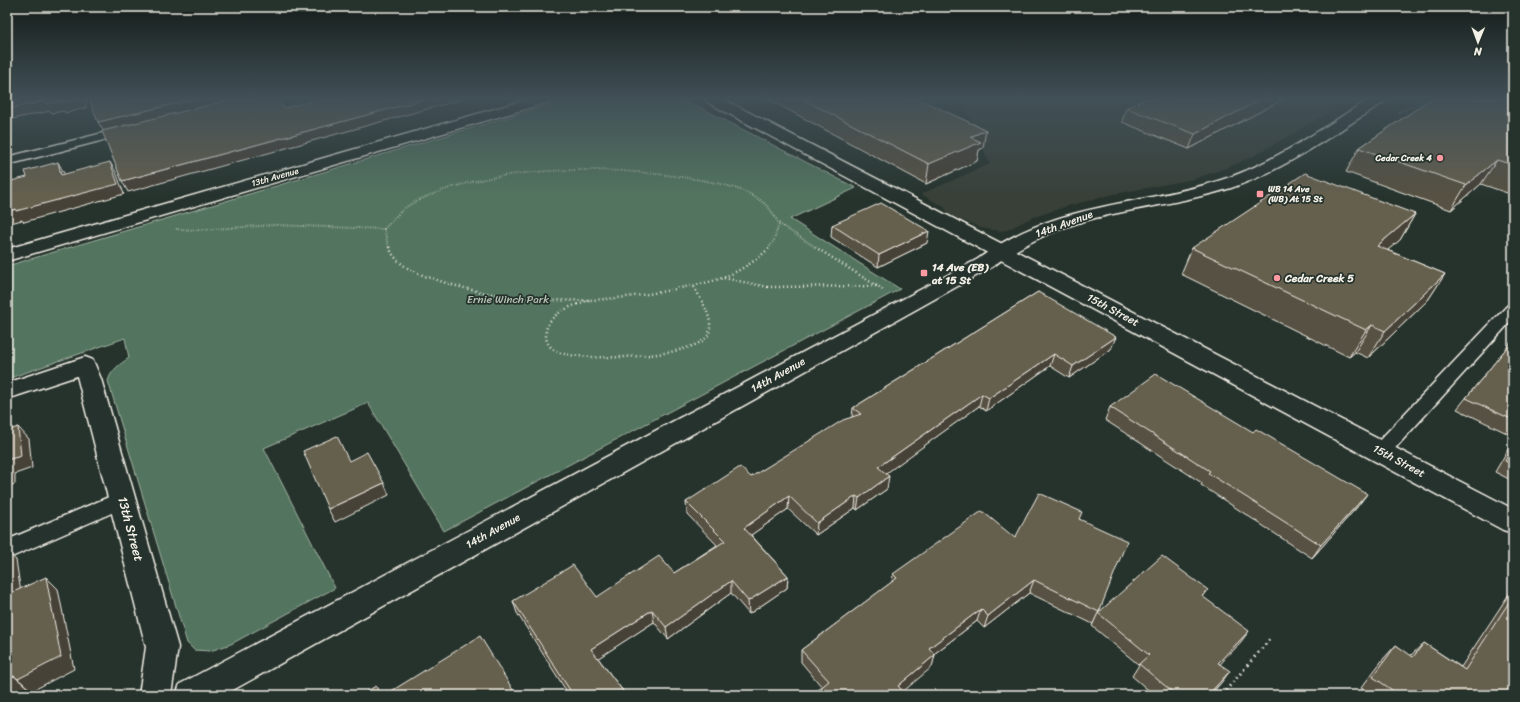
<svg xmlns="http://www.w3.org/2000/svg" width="1520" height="702" viewBox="0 0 1520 702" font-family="Sriracha,sans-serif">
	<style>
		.built { fill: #394037 }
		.green { fill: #52745e; stroke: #a3b2a3 }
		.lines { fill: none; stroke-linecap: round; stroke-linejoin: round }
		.lane-casing { stroke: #f4f1e8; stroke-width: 3 }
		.street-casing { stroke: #f4f1e8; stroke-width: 3 }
		.secondary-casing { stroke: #f4f1e8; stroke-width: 3 }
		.path-far2 { stroke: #f4f1e8; stroke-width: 2; stroke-dasharray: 0.5 2; stroke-linecap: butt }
		.path-far1 { stroke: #f4f1e8; stroke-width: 2.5; stroke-dasharray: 1 3; stroke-linecap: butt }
		.path { stroke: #f4f1e8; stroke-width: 3; stroke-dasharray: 1.5 4; stroke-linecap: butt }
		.lane { fill: #26332d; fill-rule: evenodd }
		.street { fill: #26332d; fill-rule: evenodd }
		.secondary { fill: #26332d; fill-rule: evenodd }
		.wall { fill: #575143; stroke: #f4f1e8 }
		.shaded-wall { fill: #474237; stroke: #f4f1e8 }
		.building { fill: #655e4e; stroke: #f4f1e8 }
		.poi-dot { fill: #ff9aa2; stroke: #26332d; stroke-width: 1.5 }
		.labels { text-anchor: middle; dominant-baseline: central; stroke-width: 3.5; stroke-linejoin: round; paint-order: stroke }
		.far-poi-label { font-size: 9px; font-weight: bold; fill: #f4f1e8; stroke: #26332d; text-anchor: end }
		.far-street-label { font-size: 9px; fill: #f4f1e8; stroke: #26332d }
		.street-label { font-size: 11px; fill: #f4f1e8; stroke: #26332d }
		.poi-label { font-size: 11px; font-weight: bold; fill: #f4f1e8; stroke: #26332d; text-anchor: start }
		.park-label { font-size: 11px; fill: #b3bfb1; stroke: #26332d }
		.near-street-label { font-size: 13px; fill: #f4f1e8; stroke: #26332d }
	</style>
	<rect width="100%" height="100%" fill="#26332d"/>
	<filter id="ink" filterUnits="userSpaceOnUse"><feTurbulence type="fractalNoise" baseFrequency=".025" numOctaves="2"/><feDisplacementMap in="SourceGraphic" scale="8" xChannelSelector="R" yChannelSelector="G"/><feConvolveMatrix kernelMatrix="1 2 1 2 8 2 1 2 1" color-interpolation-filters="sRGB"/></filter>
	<g filter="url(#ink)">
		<path class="built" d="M962,99H1352L1254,156L1226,168L1194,179L1114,194L1067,206L1031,218L1007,230L1000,231L981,228L948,214L944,207L921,194L990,164Z"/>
		<path class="green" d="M569,99H684L856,188L790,219L900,289L444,531L368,403L264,448L335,588L231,644L210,651L194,650L187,643L108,381C111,370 120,364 129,358L125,338L7,379V266Z"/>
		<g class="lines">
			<defs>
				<g id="lane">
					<path d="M127,127L131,129L133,131L131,133L7,165V157Z"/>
					<path d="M1513,304V319L1388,456L1381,458L1374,456L1371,451L1374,446L1507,306Z"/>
					<path d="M123,491L130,493L133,499L130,505L7,559V540Z"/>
				</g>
				<g id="street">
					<path d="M529,99H551L549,102L7,261V249Z"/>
					<path d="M705,99H723L1513,509V533L1503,530L707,102Z"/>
					<path d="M85,357L93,360L101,379L178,647L171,695H139L146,647L77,376L7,399V383Z"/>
				</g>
				<path id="secondary" d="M1369,99H1386L1384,102C1335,133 1287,169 1231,188C1187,202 1140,207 1095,218C1059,227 1021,244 992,267L224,695H176L180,684L978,259C1051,203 1135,207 1218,181C1273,164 1321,129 1369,99Z"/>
			</defs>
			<use href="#lane" class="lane-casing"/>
			<use href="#street" class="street-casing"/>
			<use href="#secondary" class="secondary-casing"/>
			<g class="path-far2">
				<path d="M678,99L690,105"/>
				<path d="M1398,112L1420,104L1427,99"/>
				<path d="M779,224L817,248"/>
				<path d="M176,229L199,230L274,225L384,229"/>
				<path d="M384,229L389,248"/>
				<path d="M384,229C392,221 400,210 411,204C488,164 603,165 688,178C714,182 745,187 765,204C771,209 775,217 779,224L774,240L769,248"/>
			</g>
			<g class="path-far1">
				<path d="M389,247C398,269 422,275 443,282C519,306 602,305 680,288C694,285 708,283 722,278C738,272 758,260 770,247"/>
				<path d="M815,247L877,286"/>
				<path d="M724,278L768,287L878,286L884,291"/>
				<path d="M589,300C572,306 544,314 546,336C546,343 551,349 558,352C581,362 701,359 709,333C714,317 700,299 693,285"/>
			</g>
			<path class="path" d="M1222,695L1270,639"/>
			<use href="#lane" class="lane"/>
			<use href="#street" class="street"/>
			<use href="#secondary" class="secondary"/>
		</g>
		<g class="wall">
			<path d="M768,99H919L983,148L979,150L977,161L926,184Z"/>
			<path d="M1284,99L1189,149L1122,122L1126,108Z"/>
			<path d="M1431,99H1513V195L1481,184L1451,210L1346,172L1359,148Z"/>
			<path d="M1415,214L1400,240L1387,250L1445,274L1428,300L1368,358L1355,352L1349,357L1181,274L1192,248Z"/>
			<path d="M832,225L927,243L878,267L831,237Z"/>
			<path d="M1038,292L1111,349L1069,378L1050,366L986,411L979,406L886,473L887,489L857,510L855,508L816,535L788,509L751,535L788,576L787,588L749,614L731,593L668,639L654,622L598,658L626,695H569L517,613L513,601L597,597L674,573L717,545L687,514L686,502L751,477L852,417L853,408Z"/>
			<path d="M1513,340V436L1457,409Z"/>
			<path d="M1110,407L1358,506L1312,558L1201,485L1202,483L1105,420Z"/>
			<path d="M1513,441V481L1495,472Z"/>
			<path d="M1080,519L1099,612L1093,624L1029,593L984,628L977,621L934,654L932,667L822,687L801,662V650L892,582L893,574Z"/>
			<path d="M1513,588V695H1370L1361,688L1384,658L1396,645L1410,656L1424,643L1461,667Z"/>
			<path d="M1208,590L1203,597L1240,643L1220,664L1221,683L1210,695H1154L1132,676L1139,665L1092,626L1098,613Z"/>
		</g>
		<g class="shaded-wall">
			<path d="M80,99H86V108L65,113L64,111L52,113L50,111L7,120V109L45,101H59Z"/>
			<path d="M195,99H240L104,132L98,122Z"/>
			<path d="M426,99H463L128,192L122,181Z"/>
			<path d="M1262,99H1284L1189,149L1195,134Z"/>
			<path d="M986,130L983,148L979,150L977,161L926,184L929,164L970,137Z"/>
			<path d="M1497,160L1481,184L1451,210L1466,185Z"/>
			<path d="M58,162L64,173L67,185L61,175Z"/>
			<path d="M110,162L116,172L124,194L24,222L22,220L7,224V212Z"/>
			<path d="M1415,214L1400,240L1361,272L1377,246Z"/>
			<path d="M929,231L927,243L878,267L879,255Z"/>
			<path d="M1445,274L1428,300L1368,358L1385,331Z"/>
			<path d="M1372,325L1355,352L1349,357L1366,330Z"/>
			<path d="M1116,337L1111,349L1069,378L1073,366Z"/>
			<path d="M1054,354L1050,366L986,411L989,398Z"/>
			<path d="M982,394L979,406L877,480L878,467Z"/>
			<path d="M18,427L29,439L32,468L15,474V484L7,487V460Z"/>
			<path d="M889,476L887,489L857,510L859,498Z"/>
			<path d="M384,483L389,495L335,522L328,509Z"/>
			<path d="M1367,494L1358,506L1312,558L1321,545Z"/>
			<path d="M789,496L788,509L744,540V528Z"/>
			<path d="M856,496L855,508L816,535L817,523Z"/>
			<path d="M7,552L16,560L23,606L9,594L7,577Z"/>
			<path d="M788,576L787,588L749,614L748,601Z"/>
			<path d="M46,577L58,589L74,669L32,691L18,679Z"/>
			<path d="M1034,580L1029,593L984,628L988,616Z"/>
			<path d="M731,581V593L668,639L666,627Z"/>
			<path d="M981,609L977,621L926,660L929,648Z"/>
			<path d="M652,610L654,622L594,661L591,649Z"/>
			<path d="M1249,631L1240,643L1210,675L1218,663Z"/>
			<path d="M935,655L932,667L899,695L898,686Z"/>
			<path d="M1230,671L1221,683L1210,695H1208Z"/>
			<path d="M14,676L28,688L14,695H7V679Z"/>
		</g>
		<g class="building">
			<path d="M7,99H80L60,103L59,101L46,104L45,101L7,109Z"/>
			<path d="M89,99H195L98,122Z"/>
			<path d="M234,99H277L284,108L319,99H426L122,181L102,131Z"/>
			<path d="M802,99H919L986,130L970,137L981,142L929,164Z"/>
			<path d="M1145,99H1262L1195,134L1126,108Z"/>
			<path d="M1431,99H1509L1513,100V165L1497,160L1466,185L1359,148Z"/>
			<path d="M58,162L61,175L110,162L118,184L16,211V209L7,212V187L12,185L11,181L27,177L25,171Z"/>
			<path d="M1305,173L1415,214L1377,246L1445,274L1385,331L1372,325L1366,330L1192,248Z"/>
			<path d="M881,203L929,231L879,255L832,225Z"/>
			<path d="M1038,292L1116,337L1073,366L1054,354L989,398L982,394L878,467L889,476L859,498L856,496L817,523L789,496L744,528L788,576L748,601L731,581L666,627L652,610L591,649L626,695H573L513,601L573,565L597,597L659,556L674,573L725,541L686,502L740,467L751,477L843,420L861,414L853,408Z"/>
			<path d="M1513,340V420L1466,398Z"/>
			<path d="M1156,374L1253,432L1256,429L1367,494L1321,545L1208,473L1210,471L1110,407Z"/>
			<path d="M18,427L21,456L7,460V431Z"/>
			<path d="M337,436L349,461L367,452L384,483L328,509L303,451Z"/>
			<path d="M1513,446V465L1505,461Z"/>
			<path d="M1039,493L1082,512L1079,519L1127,541L1099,612L1034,580L988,616L981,609L929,648L935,655L898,686L907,695H812L829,681L801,650L897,578L893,574L982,511L1015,538Z"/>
			<path d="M1162,556L1208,590L1202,596L1249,631L1218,663L1230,671L1208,695H1176L1139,664L1149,655L1098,613Z"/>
			<path d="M7,577L9,594L46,577L61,657L18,679L14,676L7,679Z"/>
			<path d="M1513,596V695H1389L1395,692L1373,677L1396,645L1413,657L1424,643L1465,670Z"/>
			<path d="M480,636L516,695H385Z"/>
			<path d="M376,686L380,695H360Z"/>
		</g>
	</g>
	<linearGradient id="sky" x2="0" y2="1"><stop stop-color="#151c19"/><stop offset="0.5" stop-color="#415057"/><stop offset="1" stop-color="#415057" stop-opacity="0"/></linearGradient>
	<rect width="1520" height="197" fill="url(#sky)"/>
	<g class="poi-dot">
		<circle cx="1440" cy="158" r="4"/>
		<rect x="1256" y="190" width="8" height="8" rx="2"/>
		<rect x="920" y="269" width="8" height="8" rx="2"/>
		<circle cx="1277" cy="278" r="4"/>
	</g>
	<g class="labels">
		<g class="far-poi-label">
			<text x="1432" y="158">Cedar Creek 4</text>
			<text x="1268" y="189" text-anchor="start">WB 14 Ave<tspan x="1268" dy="10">(WB) At 15 St</tspan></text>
		</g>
		<g class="far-street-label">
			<text transform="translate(275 177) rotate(-16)">13th Avenue</text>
		</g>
		<g class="street-label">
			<text transform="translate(1064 224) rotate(-20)">14th Avenue</text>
			<text transform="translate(1113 310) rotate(28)">15th Street</text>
			<text transform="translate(778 375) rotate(-29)">14th Avenue</text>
			<text transform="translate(1399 461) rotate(28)">15th Street</text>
			<text transform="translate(493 531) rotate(-29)">14th Avenue</text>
		</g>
		<g class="poi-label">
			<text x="932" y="267">14 Ave (EB)<tspan x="932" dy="13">at 15 St</tspan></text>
			<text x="1285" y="278">Cedar Creek 5</text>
		</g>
		<g class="park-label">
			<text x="508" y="299">Ernie Winch Park</text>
		</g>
		<g class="near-street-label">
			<text transform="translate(131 529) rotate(75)">13th Street</text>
		</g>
	</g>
	<rect width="1520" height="702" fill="none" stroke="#26332d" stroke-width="24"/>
	<rect x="12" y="12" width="1496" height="678" fill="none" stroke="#f4f1e8" stroke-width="1.5" filter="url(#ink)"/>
	<g transform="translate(1478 42) rotate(181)" stroke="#26332d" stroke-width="3" paint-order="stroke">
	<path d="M0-3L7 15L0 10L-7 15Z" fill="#f4f1e8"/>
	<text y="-6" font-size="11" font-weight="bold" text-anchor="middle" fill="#f4f1e8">N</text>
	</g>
</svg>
